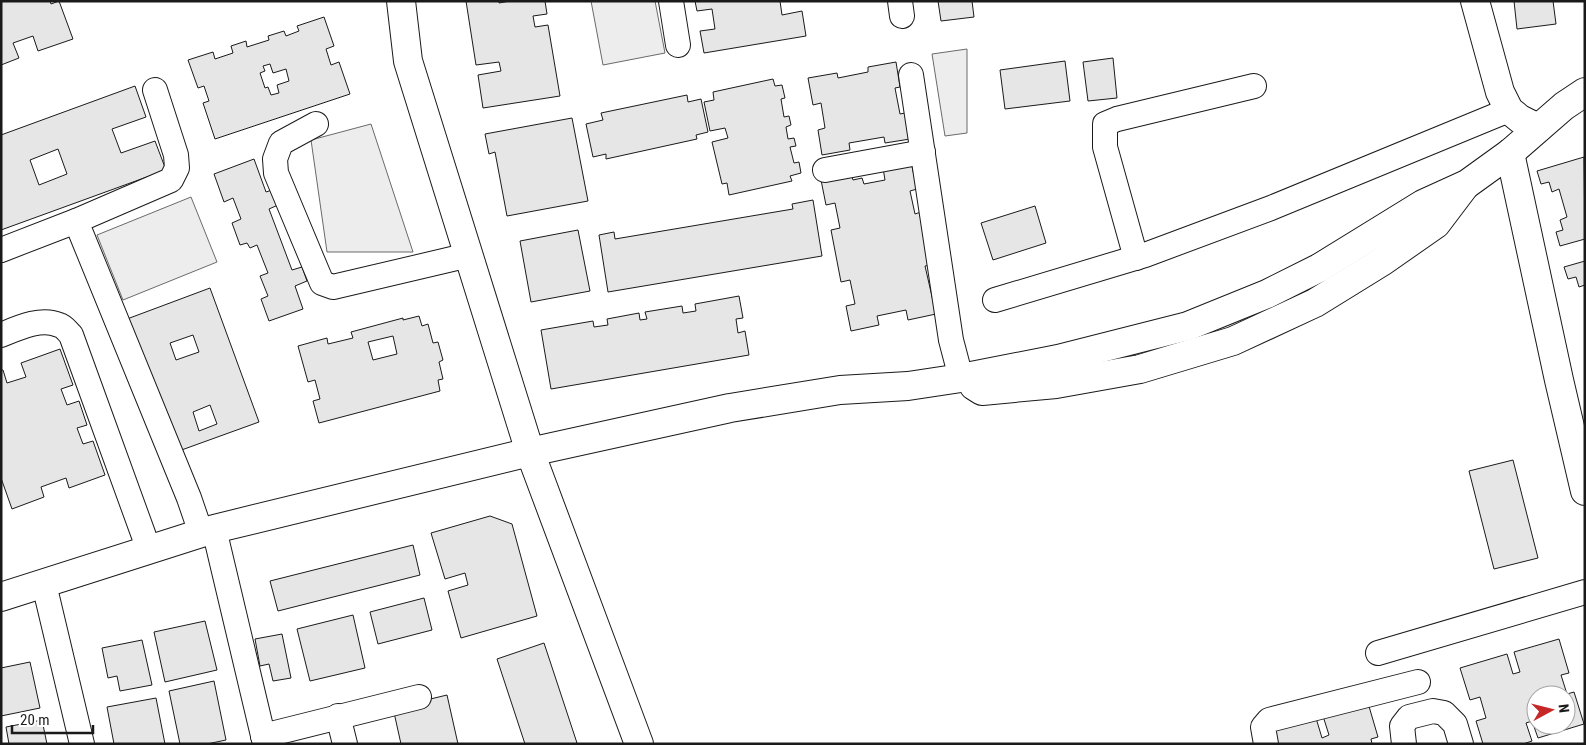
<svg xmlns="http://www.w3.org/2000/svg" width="1586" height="745" viewBox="0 0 1586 745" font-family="'Roboto Condensed',sans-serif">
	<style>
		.built { fill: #ededed; stroke: #6a6a6a }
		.building { fill: #e6e6e6; stroke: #1a1a1a; fill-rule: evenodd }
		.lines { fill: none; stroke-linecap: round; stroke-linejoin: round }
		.street-casing { stroke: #1a1a1a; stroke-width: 26 }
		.secondary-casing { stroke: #1a1a1a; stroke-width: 30 }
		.street { stroke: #fff; stroke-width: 24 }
		.secondary { stroke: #fff; stroke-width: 28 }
	</style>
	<rect width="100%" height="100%" fill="#fff"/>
	<g class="built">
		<path d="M591,1H655L665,53L603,65Z"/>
		<path d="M967,49V133L945,136L932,54Z"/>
		<path d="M371,124L413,252H327L311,140Z"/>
		<path d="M191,197L217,262L123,300L97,235Z"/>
	</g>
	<g class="building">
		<path d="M1,1H50L51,4L59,1L73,39L38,51L33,36L13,43L19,58L1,65Z"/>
		<path d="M466,1H499V3L510,1H545L547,14L533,16L535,27L548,25L560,96L483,108L478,75L501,71L499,62L476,65Z"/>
		<path d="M695,1H780L782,15L802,11L806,36L704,53L700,31L715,29L712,9L697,11Z"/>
		<path d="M938,1H972L974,17L941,21Z"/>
		<path d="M1514,1H1553L1556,24L1517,29Z"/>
		<path d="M324,17L334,46L326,49L331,65L339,62L350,94L215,139L203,103L209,101L204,86L198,88L188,60L213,52L215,59L233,53L231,46L246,41L247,47L269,40L268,36L284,31L286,36L299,31L297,26ZM270,64L273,73L286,69L289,81L277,85L279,93L271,95L268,87L265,88L260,73L265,71L263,66Z"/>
		<path d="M1113,58L1117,98L1088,101L1083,62Z"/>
		<path d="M1065,61L1070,101L1005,109L1000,70Z"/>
		<path d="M896,62L900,87L895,88L900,114L905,113L910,139L885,143L884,137L849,143L850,150L822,155L818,130L825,128L821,103L813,105L808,78L837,73L838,78L868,72V67Z"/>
		<path d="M773,79L775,86L782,85L785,98L781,99L784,117L789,116L791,125L786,127L788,139L794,138L796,146L790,147L794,163L799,162L801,173L790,176L792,181L729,195L727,183L722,184L712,142L728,138L725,128L710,131L704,102L714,100L713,92Z"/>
		<path d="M135,86L146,117L112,129L121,153L155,141L166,170L1,230V135ZM58,149L67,174L39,185L30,160Z"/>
		<path d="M687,95L688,102L701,99L708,132L696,135L697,139L606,159V154L593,157L586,124L603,120L601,113Z"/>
		<path d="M572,118L588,201L507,216L495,152L489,154L485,134Z"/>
		<path d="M1584,157L1585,239L1560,246L1556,232L1563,230L1560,220L1567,217L1559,189L1552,192L1549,182L1541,184L1537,171Z"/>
		<path d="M254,159L266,192L272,190L278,205L269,209L292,270L302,267L307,281L295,286L303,309L269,321L261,299L268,296L260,276L268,273L257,245L250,248L247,243L240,245L232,223L241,219L233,198L224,202L214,174Z"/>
		<path d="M911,162L917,189L910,191L915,214L921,212L931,265L925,266L936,314L908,320L906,310L877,316L879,325L851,331L846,306L855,304L850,280L841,282L831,230L840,228L835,203L826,205L821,180L851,174L853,180L862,178L864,184L885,180L883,168Z"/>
		<path d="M813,200L822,256L608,292L599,235L614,232L615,239L793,209L792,204Z"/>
		<path d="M1035,206L1046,243L993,260L981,223Z"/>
		<path d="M578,230L590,291L531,302L520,241Z"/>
		<path d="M1585,261V285L1579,287L1576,277L1568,279L1564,267Z"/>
		<path d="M210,288L259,422L176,452L127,319ZM193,335L199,352L176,360L170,343ZM210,405L217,424L199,431L193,412Z"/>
		<path d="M739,296L743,318L736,319L738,333L745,331L749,355L551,389L541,330L593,321L594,327L608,325L607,319L639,313L640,320L647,319L645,312L682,306L683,313L696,311L695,304Z"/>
		<path d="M419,316L422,326L428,324L433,343L438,342L443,360L439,362L443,379L438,380L440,391L319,423L313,401L320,399L315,380L308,382L298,346L327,338L328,344L353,338L351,332L403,318V320ZM393,336L397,354L373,360L368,342Z"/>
		<path d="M60,349L73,385L61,389L67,405L79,401L87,425L77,428L83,444L93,441L105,475L69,488L66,478L41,487L44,497L12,509L1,478V370H3L7,383L26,377L21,363Z"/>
		<path d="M1513,460L1538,558L1494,569L1469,471Z"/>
		<path d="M490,516L512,524L537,616L461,638L448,591L468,585L465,573L445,579L431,533Z"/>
		<path d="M413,545L420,575L278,611L270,581Z"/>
		<path d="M424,598L432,630L378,644L370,612Z"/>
		<path d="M353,615L365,668L310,681L297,629Z"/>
		<path d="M205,621L217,670L165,682L154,632Z"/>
		<path d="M282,634L291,678L273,681L269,664L260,666L255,639Z"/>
		<path d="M1559,639L1569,673L1561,675L1567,694L1574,692L1584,724L1538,738L1532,721L1526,723L1532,741L1523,744H1483L1476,721L1486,718L1480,697L1470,700L1460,668L1507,654L1513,674L1520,672L1514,652ZM1536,695H1566V725H1536Z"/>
		<path d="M142,640L152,685L120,691L117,676L108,678L102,648Z"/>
		<path d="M544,643L577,743L574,744H525L497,659Z"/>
		<path d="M30,662L40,708L1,716V668Z"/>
		<path d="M214,681L226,740L207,744H180L169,691Z"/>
		<path d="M447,695L458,744H401L393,708Z"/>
		<path d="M156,698L165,744H114L107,707Z"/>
		<path d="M1368,703L1378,737L1371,739L1372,744H1273L1269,732L1316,718L1322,738L1329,735L1323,716Z"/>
		<path d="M42,720L47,744H9L6,727Z"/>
	</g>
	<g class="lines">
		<defs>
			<g id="street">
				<path d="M671,1L678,45"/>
				<path d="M900,1L902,16"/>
				<path d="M911,75L951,340L961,378"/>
				<path d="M155,90L176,155L177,168L171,180L76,221L189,498L201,533"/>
				<path d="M316,124L281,143L275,159L276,173L322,283L333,287L469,255"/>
				<path d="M825,170L923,152"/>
				<path d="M1,250L76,221"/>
				<path d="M1136,258L1105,147V124L1117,119L1254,86"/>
				<path d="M995,300L1145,255L1271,208L1509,110"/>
				<path d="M1,335C18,328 41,317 59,325C64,326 68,332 71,335L149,550"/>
				<path d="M214,529L265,744"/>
				<path d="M44,584L82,744"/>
				<path d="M1378,653L1585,592"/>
				<path d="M338,716L345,744"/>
				<path d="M263,736L419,697"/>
				<path d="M1266,744L1263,727L1269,720L1418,682"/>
				<path d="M1404,744L1402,726L1409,717L1433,711L1444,713L1455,724L1461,744"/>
			</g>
			<g id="secondary">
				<path d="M401,1L408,61L530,452L639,744"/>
				<path d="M1475,1L1500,92L1509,110L1520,119L1538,128"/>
				<path d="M1510,153L1559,380L1585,491"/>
				<path d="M974,386L982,391L1056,384L1140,369L1233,341L1315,303L1383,261L1436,224L1464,187"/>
				<path d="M1,597L214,529L530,452L730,408L840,390L908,386L961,378L1058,359L1188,326L1267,294L1319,268L1423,204L1467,184L1510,153L1564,106L1585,92"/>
			</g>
		</defs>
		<use href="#street" class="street-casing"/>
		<use href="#secondary" class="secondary-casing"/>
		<use href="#street" class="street"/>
		<use href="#secondary" class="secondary"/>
	</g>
	<rect width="1586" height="745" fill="none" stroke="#1a1a1a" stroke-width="5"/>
	<g transform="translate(1551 710) rotate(83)"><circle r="24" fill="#ffffff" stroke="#a3a3a3"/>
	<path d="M0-4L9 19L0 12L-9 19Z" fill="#c62828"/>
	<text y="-8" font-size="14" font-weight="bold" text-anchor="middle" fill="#1a1a1a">N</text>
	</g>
	<path d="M12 725v8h81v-8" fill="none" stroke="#1a1a1a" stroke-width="2.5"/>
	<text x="20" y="725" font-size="15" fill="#1a1a1a" stroke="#ffffff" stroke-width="4" paint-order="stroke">20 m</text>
</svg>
